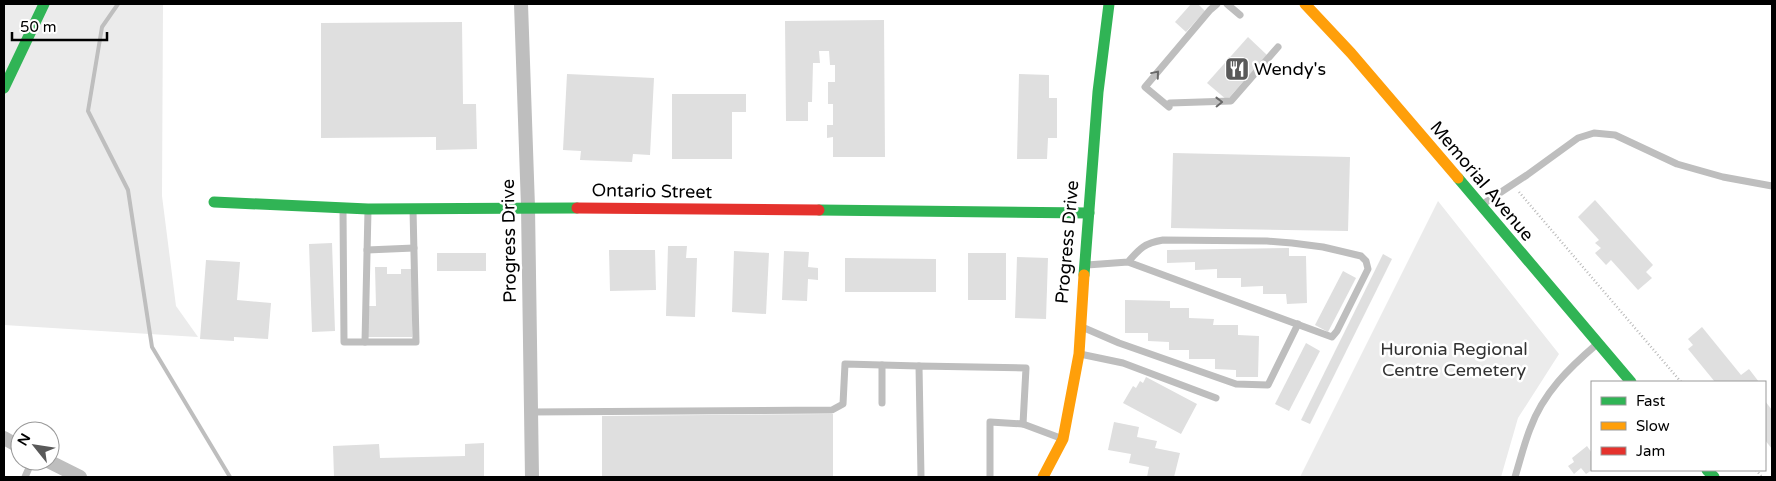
<svg xmlns="http://www.w3.org/2000/svg" width="1776" height="481" viewBox="0 0 1776 481" font-family="'Varela Round',sans-serif">
	<style>
		.green { fill: #ebebeb }
		.lines { fill: none; stroke-linecap: round; stroke-linejoin: round }
		.stream { stroke: #bebebe; stroke-width: 4 }
		.building { fill: #dfdfdf }
		.path { stroke: #b9b9b9; stroke-width: 2.5; stroke-dasharray: 1 2.5; stroke-linecap: butt }
		.lane { stroke: #bebebe; stroke-width: 7 }
		.street { stroke: #bebebe; stroke-width: 14 }
		.fast { stroke: #30b455; stroke-width: 11 }
		.slow { stroke: #ff9f0a; stroke-width: 11 }
		.jam { stroke: #e5322d; stroke-width: 11 }
		.oneway { stroke: #686868 }
		.labels { text-anchor: middle; dominant-baseline: central; stroke-width: 5; stroke-linejoin: round; paint-order: stroke }
		.poi-label { font-size: 18px; fill: #000; stroke: #fff; text-anchor: start }
		.street-label { font-size: 18px; fill: #000; stroke: #fff }
		.park-label { font-size: 18px; fill: #323232; stroke: #fff }
	</style>
	<rect width="100%" height="100%" fill="#fff"/>
	<g class="green">
		<path d="M4,4H163L162,196L176,306L198,337L4,325Z"/>
		<path d="M1438,201L1559,354L1518,418L1501,477H1300Z"/>
	</g>
	<g class="lines">
		<path class="stream" d="M118,4L102,27L88,111L128,190L152,347L230,477"/>
	</g>
	<g class="building">
		<path d="M1191,4H1198L1205,11L1186,32L1175,22Z"/>
		<path d="M884,20L885,157H833V137L827,138V125H833V104H828V82H835V65H830L829,51H819L820,63H813L812,102H808V121H786L785,21Z"/>
		<path d="M462,22L463,104H476L477,149L436,150V137L321,138V23Z"/>
		<path d="M1248,37L1267,55L1227,100L1207,83Z"/>
		<path d="M567,74L654,78L650,155L633,154L632,162L580,160L581,151L563,150Z"/>
		<path d="M1019,74L1049,75V98H1057V138H1048L1047,159H1017Z"/>
		<path d="M672,94H746V112H732V159H672Z"/>
		<path d="M1173,153L1350,157L1348,231L1171,228Z"/>
		<path d="M1595,200L1653,265L1646,272L1652,278L1638,290L1611,260L1606,265L1595,253L1601,248L1595,243L1599,240L1578,217Z"/>
		<path d="M332,243L335,331L312,332L309,244Z"/>
		<path d="M668,246H687L686,258H697L695,317L666,316Z"/>
		<path d="M1289,248V256H1306L1307,303L1287,304L1286,294H1263V286L1241,287V278H1217V269L1195,270V262L1167,263V250Z"/>
		<path d="M609,250H655L656,290L610,291Z"/>
		<path d="M734,251L769,253L766,314L732,312Z"/>
		<path d="M784,251L809,252L808,267L818,268V280L808,279L807,301L782,300Z"/>
		<rect x="437" y="253" width="49" height="18"/>
		<rect x="968" y="253" width="38" height="47"/>
		<path d="M1383,254L1392,259L1310,424L1301,420Z"/>
		<path d="M1017,257L1048,258L1046,319L1015,318Z"/>
		<path d="M845,258L936,259V292H845Z"/>
		<path d="M206,260L240,262L237,300L271,303L268,339L234,337V341L200,339Z"/>
		<path d="M375,267H387V274H401V269H412V337H366V306H376Z"/>
		<path d="M1343,271L1356,278L1328,332L1315,325Z"/>
		<path d="M1125,300L1170,301V308H1189V318L1214,319L1213,325H1238V335L1259,336L1258,377H1236V370L1215,369V359H1189V350H1169V342L1148,341V333H1125Z"/>
		<path d="M1702,327L1741,375L1749,369L1759,382H1715L1688,349L1693,345L1688,339Z"/>
		<path d="M1306,343L1320,351L1289,411L1275,404Z"/>
		<path d="M1146,377L1197,404L1181,434L1123,403L1133,386L1136,388L1140,381L1143,383Z"/>
		<path d="M1765,401L1772,410V449L1765,440Z"/>
		<path d="M833,414V477H602V416Z"/>
		<path d="M1114,422L1139,427L1137,437L1157,441L1155,448L1180,453L1174,477H1147L1149,467L1129,463L1131,454L1108,450Z"/>
		<path d="M484,443V477H334L333,446L379,444L380,458L465,456V444Z"/>
		<path d="M1587,446L1592,453V470L1586,474L1581,468L1574,474L1568,466L1574,462L1572,458Z"/>
	</g>
	<g class="lines">
		<g class="path">
			<path d="M1519,192L1681,382"/>
			<path d="M1756,470L1762,477"/>
		</g>
		<g class="lane">
			<path d="M1227,4L1240,15"/>
			<path d="M1170,103L1231,101L1278,47"/>
			<path d="M1169,107L1145,87L1210,10L1217,4"/>
			<path d="M1483,204L1527,175L1578,138L1594,133L1615,135L1677,164L1723,177L1772,186"/>
			<path d="M343,208L344,342H416L413,209"/>
			<path d="M367,250L414,248"/>
			<path d="M1087,265L1128,262L1332,337L1337,331L1368,269L1366,261L1361,256L1323,247L1292,243L1267,241L1163,240C1145,243 1140,248 1128,262"/>
			<path d="M1082,327L1119,343L1236,384L1268,385L1298,324"/>
			<path d="M365,342L368,210"/>
			<path d="M1080,354L1123,363L1216,398"/>
			<path d="M882,365V403"/>
			<path d="M531,412L832,410L843,404L845,364L919,366"/>
			<path d="M1023,424L1063,439"/>
			<path d="M25,477L32,461"/>
			<path d="M921,477L919,366L1026,368L1023,424L990,422V477"/>
			<path d="M1515,477C1520,461 1524,444 1530,429C1543,393 1569,368 1597,344"/>
		</g>
		<g class="street">
			<path d="M521,4L528,207L532,477"/>
			<path d="M4,438L20,447"/>
			<path d="M48,461L80,477"/>
		</g>
		<g class="fast">
			<path d="M4,88L44,4"/>
			<path d="M1458,178L1631,382"/>
			<path d="M214,202L368,209L577,208"/>
			<path d="M819,210L1089,213"/>
			<path d="M1084,275L1098,92L1109,4"/>
			<path d="M1707,470L1714,477"/>
		</g>
		<g class="slow">
			<path d="M1305,4L1351,53L1458,178"/>
			<path d="M1043,477L1063,439L1079,354L1084,275"/>
		</g>
		<path class="jam" d="M577,208L819,210"/>
	</g>
	<defs><path id="oneway-chevron" d="M-2-3.5L2.5 0L-2 3.5" fill="none" stroke-width="1.6" stroke-linecap="round" stroke-linejoin="round" transform="scale(1.25)"/></defs>
	<g class="oneway">
		<use href="#oneway-chevron" transform="translate(1156 74) rotate(-50)"/>
		<use href="#oneway-chevron" transform="translate(1219 102) rotate(-1)"/>
	</g>
	<defs>
		<symbol id="restaurant-square" viewBox="-11 -11 22 22"><rect x="-9" y="-9" width="18" height="18" rx="4" fill="#595959" stroke="#fff"/><path d="M-5-6h1v4h1v-4h1v4h1v-4h1v5L-1.5 .5V6h-2V.5L-5-1ZM5-6V6H3V1.5H1.5Q1.5-4 5-6Z" fill="#fff"/></symbol>
	</defs>
	<g fill-rule="evenodd">
		<use href="#restaurant-square" x="1223" y="55" width="28" height="28"/>
	</g>
	<g class="labels">
		<g class="poi-label">
			<text x="1254" y="69">Wendy's</text>
		</g>
		<g class="street-label">
			<text transform="translate(1482 181) rotate(50)">Memorial Avenue</text>
			<text transform="translate(652 191) rotate(1)">Ontario Street</text>
			<text transform="translate(509 241) rotate(-91)">Progress Drive</text>
			<text transform="translate(1067 242) rotate(-85)">Progress Drive</text>
		</g>
		<g class="park-label">
			<text x="1454" y="349">Huronia Regional<tspan x="1454" dy="21">Centre Cemetery</tspan></text>
		</g>
	</g>
	<rect width="1776" height="481" fill="none" stroke="#000000" stroke-width="10"/>
	<rect x="1591" y="381" width="175" height="90" fill="#ffffff" stroke="#999999"/>
	<rect x="1601" y="397" width="25" height="8" fill="#30b455" stroke="#999999"/>
	<text x="1636" y="406" font-size="15" fill="#000000">Fast</text>
	<rect x="1601" y="422" width="25" height="8" fill="#ff9f0a" stroke="#999999"/>
	<text x="1636" y="431" font-size="15" fill="#000000">Slow</text>
	<rect x="1601" y="447" width="25" height="8" fill="#e5322d" stroke="#999999"/>
	<text x="1636" y="456" font-size="15" fill="#000000">Jam</text>
	<g transform="translate(35 446) rotate(300)"><circle r="24" fill="#ffffff" stroke="#999999"/>
	<path d="M0-4L9 19L0 12L-9 19Z" fill="#595959"/>
	<text y="-8" font-size="14" font-weight="bold" text-anchor="middle" fill="#000000">N</text>
	</g>
	<path d="M12 32v8h95v-8" fill="none" stroke="#000000" stroke-width="2.5"/>
	<text x="20" y="32" font-size="15" fill="#000000" stroke="#ffffff" stroke-width="4" paint-order="stroke">50 m</text>
</svg>
